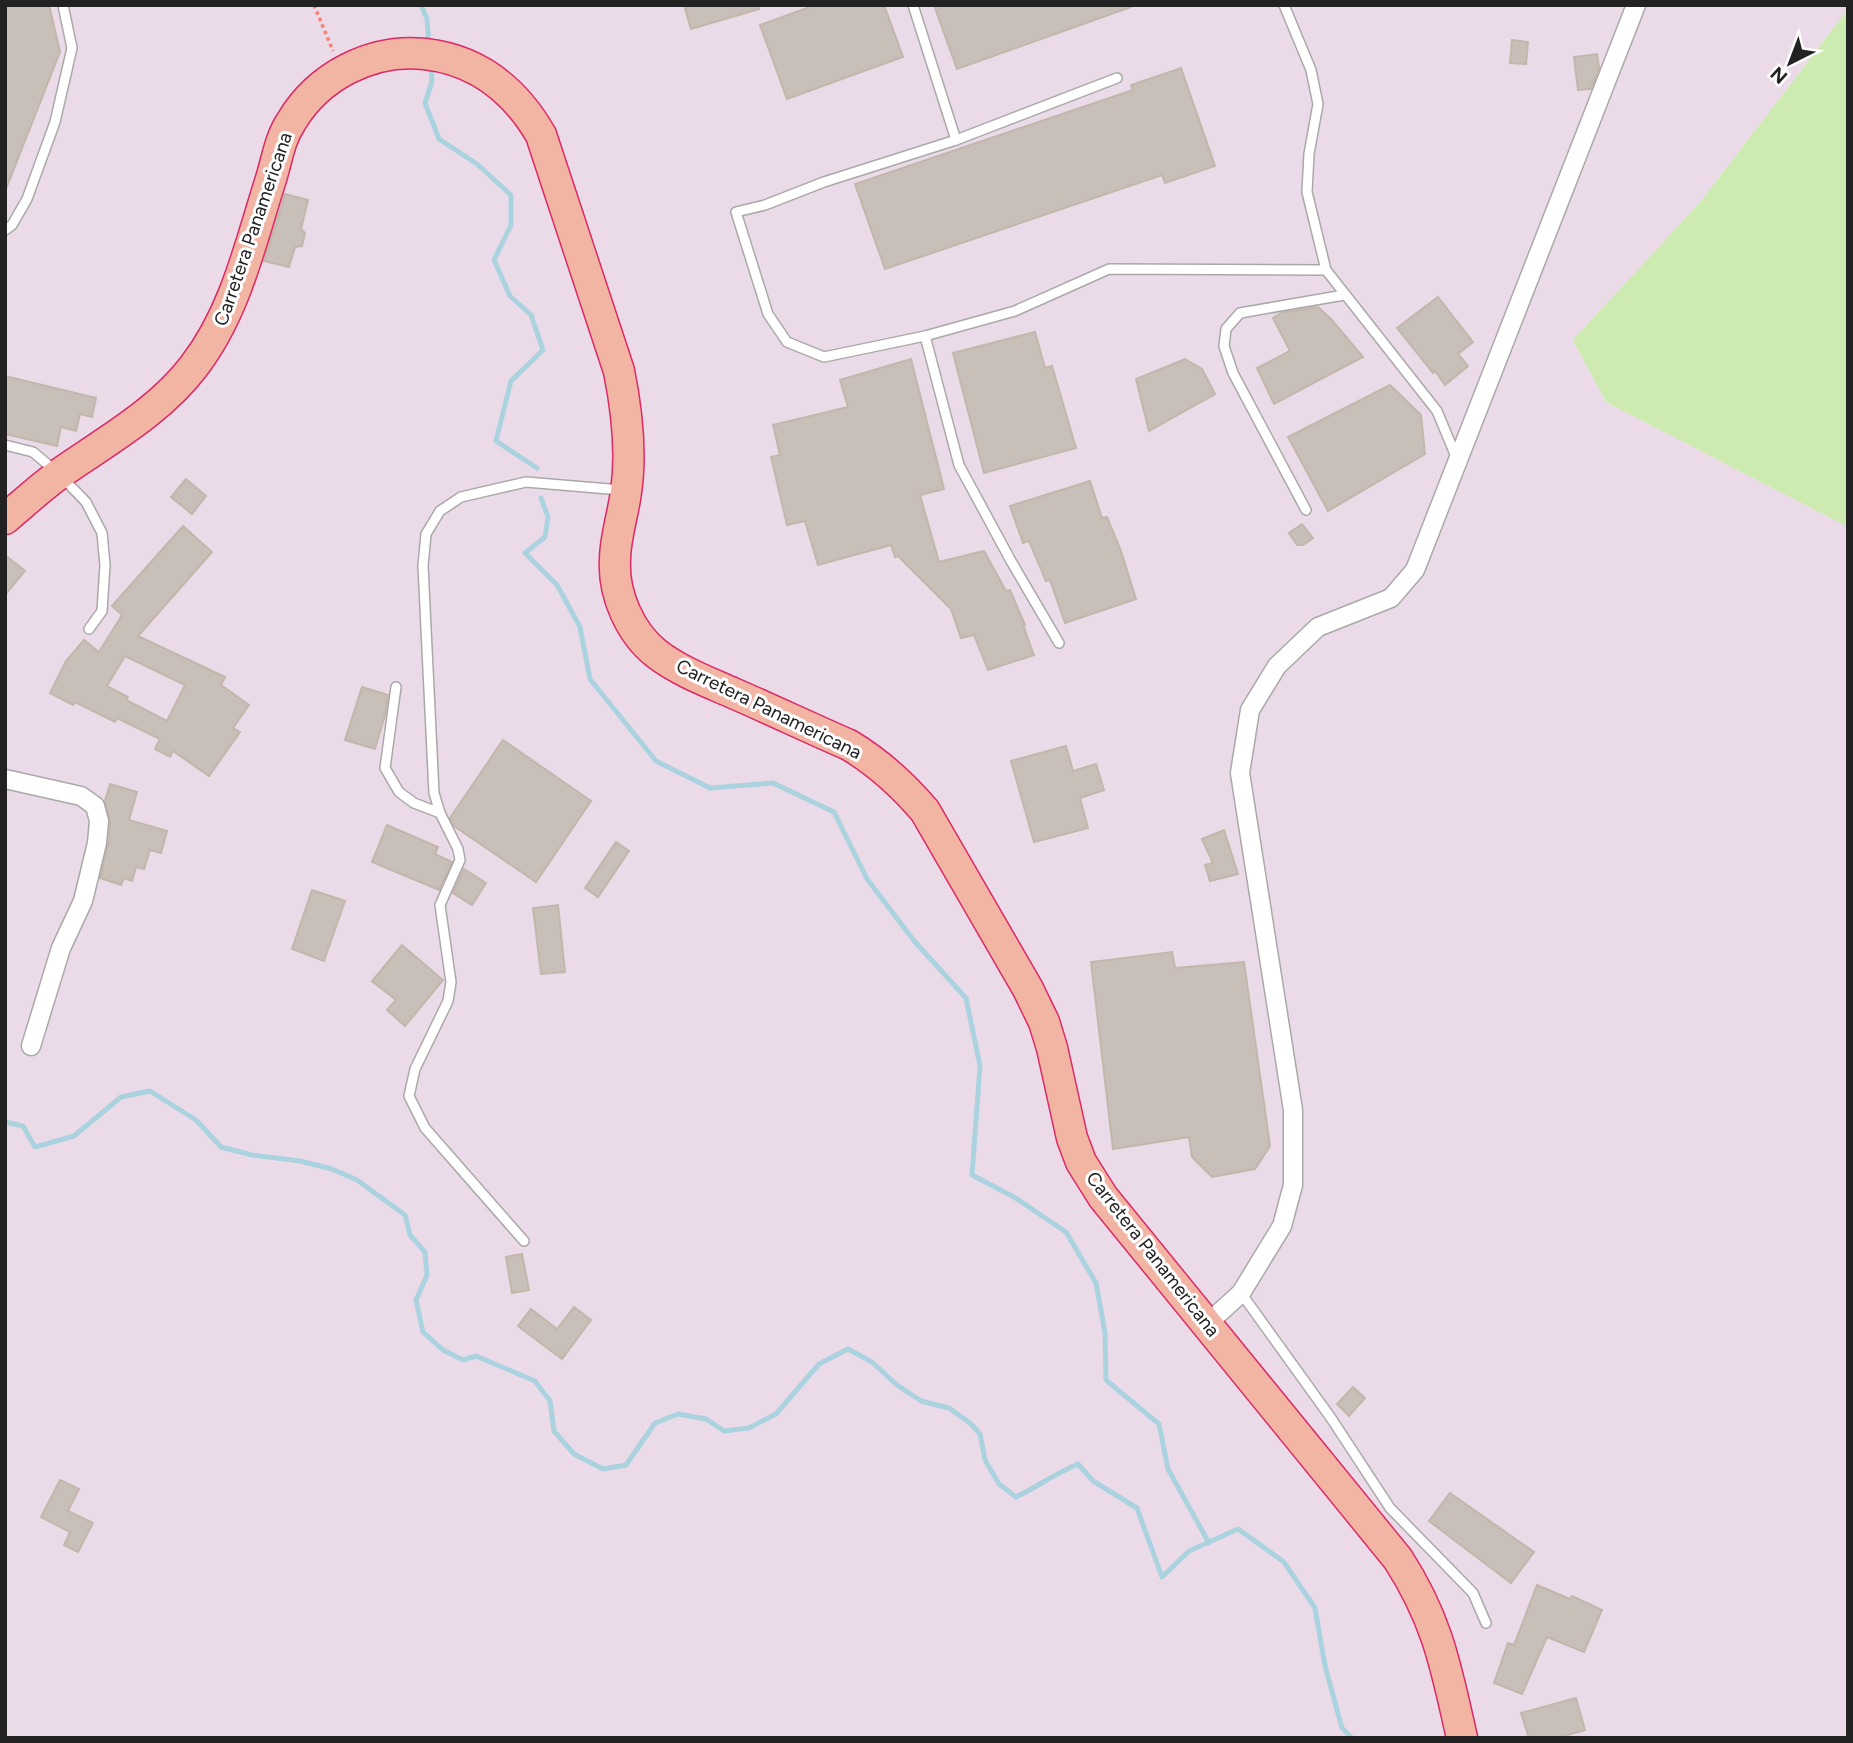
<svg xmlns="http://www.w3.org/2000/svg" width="1853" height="1743" viewBox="0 0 1853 1743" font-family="Figtree,sans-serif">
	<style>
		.industrial { fill: #ebdbe8 }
		.grass { fill: #cdebb0 }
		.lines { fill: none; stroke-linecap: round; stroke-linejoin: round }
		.stream { stroke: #aad3df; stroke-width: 5 }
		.building { fill: #c7bfb8; stroke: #c4b6ab; stroke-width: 2; fill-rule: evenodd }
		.service-casing { stroke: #a9a9a9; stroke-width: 12 }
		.minor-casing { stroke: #a9a9a9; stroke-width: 21 }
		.trunk-casing { stroke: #dc2a67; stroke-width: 33 }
		.path { stroke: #fa8072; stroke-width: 3.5; stroke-dasharray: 3.5 3.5; stroke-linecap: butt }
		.service { stroke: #fff; stroke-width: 9 }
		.minor { stroke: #fff; stroke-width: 18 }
		.trunk { stroke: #f2b4a3; stroke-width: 30 }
		.labels { text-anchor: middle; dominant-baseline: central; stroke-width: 6; stroke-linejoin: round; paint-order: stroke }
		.street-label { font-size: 19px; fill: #222; stroke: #fff }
	</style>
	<rect width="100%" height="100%" fill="#f2efe9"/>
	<path class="industrial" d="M5,5H1848V9L1701,201L1573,340L1606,402L1848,527V1738H5Z"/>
	<path class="grass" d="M1848,9V527L1606,402L1573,340L1701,201Z"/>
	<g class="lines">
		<g class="stream">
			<path d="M421,5L427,19L429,46"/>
			<path d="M431,66L432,81L425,103L439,139L477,164L511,195V225L494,260L510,296L531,315L543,350L511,381L496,441L537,468"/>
			<path d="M541,498L548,517L545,537L525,553L557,585L580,627L590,679L656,761L710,788L773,783L834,812L867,879L915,942L966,998L980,1066L972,1175L1014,1197L1066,1232L1096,1283L1105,1333L1106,1380L1159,1424L1168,1469L1209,1543"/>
			<path d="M5,1122L23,1126L35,1147L74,1136L121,1097L150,1091L196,1120L221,1147L252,1155L300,1161L332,1169L357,1180L405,1215L410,1235L425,1252L427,1275L416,1300L423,1332L443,1350L463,1360L476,1356L535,1381L550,1401L554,1431L574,1454L603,1469L626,1465L655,1423L678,1414L706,1419L724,1431L749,1428L776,1414L819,1364L848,1349L872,1362L897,1385L921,1401L949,1408L970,1423L980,1434L985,1460L999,1484L1016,1497C1037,1487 1056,1473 1078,1464L1093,1481L1137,1508L1162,1577L1189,1551L1238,1529L1284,1562L1315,1608L1325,1666L1342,1728L1352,1738"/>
		</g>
	</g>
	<g class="building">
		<path d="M5,5H49L60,52L6,189Z"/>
		<path d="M684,5H758L759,9L691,29Z"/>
		<path d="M815,5H884L903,57L787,99L760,25Z"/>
		<path d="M934,5H1131V7L957,69Z"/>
		<path d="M1512,40L1528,42L1526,64L1510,63Z"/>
		<path d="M1597,54L1599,68L1591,89L1578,90L1574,57Z"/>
		<path d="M1181,68L1215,166L1165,183L1162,175L885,269L855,184L1133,90L1131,85Z"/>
		<path d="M285,194L308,200L301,229L305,233L302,246L295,247L289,267L264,261Z"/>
		<path d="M1438,297L1473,342L1458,354L1468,366L1445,385L1435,371L1433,373L1397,328Z"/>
		<path d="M1318,307L1331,319L1363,357L1274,404L1257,368L1290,351L1273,318L1281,313Z"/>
		<path d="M1035,332L1045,368L1052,366L1076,448L984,473L953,353Z"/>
		<path d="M911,359L944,489L920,495L939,562L984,551L1006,591L1010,590L1025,625H1023L1034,655L988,670L974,635L961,638L951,609L898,556L895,557L891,545L818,565L805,521L787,525L771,457L780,455L773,425L848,407L840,380Z"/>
		<path d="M1185,359L1202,369L1215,394L1149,431L1136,379Z"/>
		<path d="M5,376L96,398L92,417L80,414L76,431L61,427L57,446L5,434Z"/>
		<path d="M1390,385L1421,415L1425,454L1328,511L1288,437Z"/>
		<path d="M186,479L206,496L192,514L171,497Z"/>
		<path d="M1090,481L1102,518L1107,517L1121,551L1136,599L1065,623L1050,580L1046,581L1029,541L1023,543L1010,506Z"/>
		<path d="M1302,524L1313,538L1303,545H1297L1289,533Z"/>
		<path d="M183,526L212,552L138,636L225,677L221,685L249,705L233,728L240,732L209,776L173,751L170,757L155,749L160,739L117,718L115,722L75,702L73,705L50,693L66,661L84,640L99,652L122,615L112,606ZM125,656L185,685L167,721L126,700L128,697L107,686Z"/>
		<path d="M5,555L25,571L5,595Z"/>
		<path d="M362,687L388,695L385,715L375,749L345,740Z"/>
		<path d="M503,740L591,801L536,882L454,826L450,818Z"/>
		<path d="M1066,746L1073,771L1096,764L1104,790L1080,798L1088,828L1034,842L1011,761Z"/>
		<path d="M110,784L137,792L129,820L167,831L161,853L150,850L144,869L136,867L132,881L124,878L121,885L100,878L108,844L110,822L105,801Z"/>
		<path d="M387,825L438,847L435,854L452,862L439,890L372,862Z"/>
		<path d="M1224,830L1238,874L1210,881L1205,865L1213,863L1202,839Z"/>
		<path d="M616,842L629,851L598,897L585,888Z"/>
		<path d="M464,869L486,883L472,905L453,893Z"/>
		<path d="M312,890L345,901L324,961L292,949Z"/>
		<path d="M558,905L565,972L541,974L533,908Z"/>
		<path d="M402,945L443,980L405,1026L387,1010L396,1000L372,981Z"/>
		<path d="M1172,952L1175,968L1244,962L1270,1146L1255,1169L1212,1177L1192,1157L1189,1137L1113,1149L1091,962Z"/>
		<path d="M522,1254L529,1290L512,1293L506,1257Z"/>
		<path d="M574,1307L591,1320L562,1359L518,1326L531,1309L557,1329Z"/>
		<path d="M1353,1387L1365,1398L1349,1416L1337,1404Z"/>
		<path d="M60,1480L79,1489L68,1511L93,1523L78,1552L64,1545L70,1532L41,1517Z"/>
		<path d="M1450,1493L1534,1552L1511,1583L1429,1521Z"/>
		<path d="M1537,1585L1570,1599L1572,1596L1602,1610L1584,1652L1547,1637L1522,1694L1494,1683L1508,1643L1514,1645Z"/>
		<path d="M1576,1698L1585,1730L1557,1738H1529L1521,1713Z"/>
	</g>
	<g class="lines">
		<defs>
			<g id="service">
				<path d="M913,5L956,140"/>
				<path d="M1284,5L1311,70L1318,104L1309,154L1307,192L1326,270"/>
				<path d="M1117,78L956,140L824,182L765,205L736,212L768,314L787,342L824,357L925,336L1015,311L1109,269L1326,270L1437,411L1457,459"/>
				<path d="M5,230L12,225L27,199L55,122L72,48L63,5"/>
				<path d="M925,336L959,465L1011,561L1059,643"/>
				<path d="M5,445L33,452L59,474L86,502L102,533L105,565L102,611L89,629"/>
				<path d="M1306,510L1233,373L1224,346L1226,329L1240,313L1344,295"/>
				<path d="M396,687L385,768L399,792L414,803L440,813"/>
				<path d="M524,1241L425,1128L409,1096L415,1069L448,1001L451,982L440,905L460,860L458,849L440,813L434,793L423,566L426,534L440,511L461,497L526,482L621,490"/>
				<path d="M1241,1293L1331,1418L1390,1508L1473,1593L1486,1623"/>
			</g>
			<g id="minor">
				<path d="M5,779L81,796L95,806L99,821L97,843L83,901L61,948L31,1046"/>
				<path d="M1207,1324L1241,1293L1282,1226L1293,1185V1110L1240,773L1250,710L1277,666L1318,627L1391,598L1415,570L1636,5"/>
			</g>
			<path id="trunk" d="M5,519C24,503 42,486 62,472C108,440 160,411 194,366C235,313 250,245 270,182C277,161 279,140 291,122C318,76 372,48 425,54C478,60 515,90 541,135L619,371C627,411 632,452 626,492C623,515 615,538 615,560C613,594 630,633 657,654C679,671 708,682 733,693C772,710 810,728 849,745C879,763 902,784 925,811L1028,989L1044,1022L1052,1048L1072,1138L1081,1162L1103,1197L1398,1559C1438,1621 1446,1667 1462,1738"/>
		</defs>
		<use href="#service" class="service-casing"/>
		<use href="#minor" class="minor-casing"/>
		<use href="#trunk" class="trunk-casing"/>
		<path class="path" d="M314,5L333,51"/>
		<use href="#service" class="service"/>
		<use href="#minor" class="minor"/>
		<use href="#trunk" class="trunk"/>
	</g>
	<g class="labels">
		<g class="street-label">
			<text transform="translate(253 229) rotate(-71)">Carretera Panamericana</text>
			<text transform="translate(769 709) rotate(26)">Carretera Panamericana</text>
			<text transform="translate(1153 1254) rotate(52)">Carretera Panamericana</text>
		</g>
	</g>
	<rect width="1853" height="1743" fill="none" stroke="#222222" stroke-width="14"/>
	<g transform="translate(1790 63) rotate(222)" stroke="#ffffff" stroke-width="5" paint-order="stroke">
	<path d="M0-5L12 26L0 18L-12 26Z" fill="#222222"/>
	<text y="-10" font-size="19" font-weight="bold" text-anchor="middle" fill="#222222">N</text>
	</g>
</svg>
